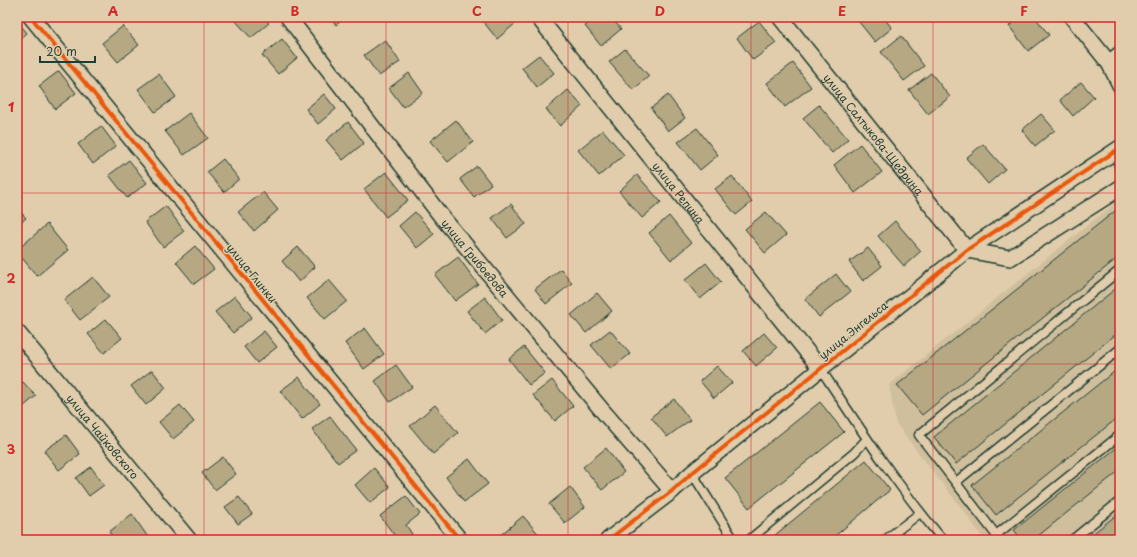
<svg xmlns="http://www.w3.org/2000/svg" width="1137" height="557" viewBox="0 0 1137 557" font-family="'Playpen Sans',sans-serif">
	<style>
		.built { fill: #d0bf9d }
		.building { fill: #b5a883; stroke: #1f3d34 }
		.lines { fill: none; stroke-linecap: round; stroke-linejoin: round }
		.service-casing { stroke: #1f3d34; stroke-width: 11 }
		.minor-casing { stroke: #1f3d34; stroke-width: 18 }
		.service { stroke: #e1cdab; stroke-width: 8 }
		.minor { stroke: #e1cdab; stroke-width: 15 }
		.cycleway-casing { stroke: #e1cdab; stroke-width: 6 }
		.cycleway { stroke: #e8590c; stroke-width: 4 }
		.grid { fill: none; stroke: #d62828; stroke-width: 1; stroke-opacity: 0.55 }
		.labels { text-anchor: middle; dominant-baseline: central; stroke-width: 3; stroke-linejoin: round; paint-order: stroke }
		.street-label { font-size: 11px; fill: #1f3d34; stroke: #e1cdab }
		.neatline { fill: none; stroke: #d62828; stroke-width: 1.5 }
		.grid-label { font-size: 13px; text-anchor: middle; font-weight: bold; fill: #d62828 }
	</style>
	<rect width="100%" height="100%" fill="#e1cdab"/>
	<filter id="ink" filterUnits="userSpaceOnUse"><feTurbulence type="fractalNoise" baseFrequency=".025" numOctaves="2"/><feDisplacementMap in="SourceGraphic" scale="8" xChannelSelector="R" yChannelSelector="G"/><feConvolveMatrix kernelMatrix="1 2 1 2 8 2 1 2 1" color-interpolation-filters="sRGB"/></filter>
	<g filter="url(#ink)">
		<path class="built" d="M1120,199V540H984L969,518L896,424L889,385Z"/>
		<g class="building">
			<path d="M236,17H264L269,23L251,38L234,19Z"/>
			<path d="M330,17H346L336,25Z"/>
			<path d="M486,17H511L516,23L497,39L482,20Z"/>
			<path d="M596,17H611L621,29L601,46L585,26Z"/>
			<path d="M855,17H883L892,28L875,42Z"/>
			<path d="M1020,17H1035L1049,35L1028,51L1009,26Z"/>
			<path d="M17,21L27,33L17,42Z"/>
			<path d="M759,21L776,43L753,60L737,38Z"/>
			<path d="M123,26L139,45L118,62L102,43Z"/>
			<path d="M901,36L924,66L904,81L881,52Z"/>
			<path d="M282,39L297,58L278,74L262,55Z"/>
			<path d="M385,40L400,62L379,76L364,55Z"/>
			<path d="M625,49L649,76L633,90L609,62Z"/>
			<path d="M539,55L554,73L537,87L522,68Z"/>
			<path d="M793,63L811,87L785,107L767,83Z"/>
			<path d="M59,71L76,93L55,109L39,86Z"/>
			<path d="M409,73L423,93L403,107L389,88Z"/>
			<path d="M931,73L950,97L928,114L909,90Z"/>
			<path d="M159,74L176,97L155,112L138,89Z"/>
			<path d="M1081,82L1094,97L1073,116L1060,100Z"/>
			<path d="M568,90L582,106L560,126L546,109Z"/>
			<path d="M324,94L336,109L318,124L306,109Z"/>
			<path d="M668,95L685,118L668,131L651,108Z"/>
			<path d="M819,105L848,139L832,153L803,118Z"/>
			<path d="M189,113L208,138L184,155L165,131Z"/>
			<path d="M1041,114L1055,130L1035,146L1022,130Z"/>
			<path d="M456,120L473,142L448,162L430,141Z"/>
			<path d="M348,122L364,143L343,160L326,140Z"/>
			<path d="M101,126L116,146L93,164L78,144Z"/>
			<path d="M697,128L718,155L700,170L678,142Z"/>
			<path d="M603,130L624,155L599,176L578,150Z"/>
			<path d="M860,144L882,172L855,193L834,165Z"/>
			<path d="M983,144L1005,169L988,184L966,158Z"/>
			<path d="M223,159L239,179L224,192L207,172Z"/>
			<path d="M129,160L147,183L127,198L109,175Z"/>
			<path d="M477,166L491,184L474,197L460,179Z"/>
			<path d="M386,172L408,200L386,217L364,189Z"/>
			<path d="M637,175L661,202L642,218L619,191Z"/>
			<path d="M732,176L752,202L736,215L715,189Z"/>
			<path d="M263,192L278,210L254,231L238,212Z"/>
			<path d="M511,204L526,224L507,238L492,218Z"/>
			<path d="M166,206L184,231L163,247L145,222Z"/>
			<path d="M17,208L26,218L17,226Z"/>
			<path d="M1115,211L1120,217V256L922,415L897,385Z"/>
			<path d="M415,212L434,234L417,248L399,226Z"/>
			<path d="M766,212L786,235L765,253L745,229Z"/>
			<path d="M669,216L691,243L671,260L649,233Z"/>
			<path d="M895,221L921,251L904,266L878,236Z"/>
			<path d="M47,224L68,250L37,276L17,252V250Z"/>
			<path d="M195,246L214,269L194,284L176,262Z"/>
			<path d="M298,247L315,267L299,282L282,261Z"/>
			<path d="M868,248L882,266L863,281L849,262Z"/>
			<path d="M458,257L478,284L455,301L435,275Z"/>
			<path d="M706,263L721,282L700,299L685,280Z"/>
			<path d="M561,269L572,283L546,304L535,289Z"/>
			<path d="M836,274L850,292L819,317L805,299Z"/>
			<path d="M93,277L109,297L80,320L64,300Z"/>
			<path d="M329,280L347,301L325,319L307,298Z"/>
			<path d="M1120,285V331L956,464L934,437Z"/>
			<path d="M597,293L612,311L586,333L571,315Z"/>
			<path d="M235,296L252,317L233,333L215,312Z"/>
			<path d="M485,297L502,320L485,334L467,311Z"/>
			<path d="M106,319L122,338L104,353L88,334Z"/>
			<path d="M365,328L384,354L364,369L345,343Z"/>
			<path d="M610,330L630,354L611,369L591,345Z"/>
			<path d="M264,331L277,347L257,363L244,347Z"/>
			<path d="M764,333L777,348L756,366L743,351Z"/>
			<path d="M524,347L545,373L529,385L509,359Z"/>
			<path d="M396,365L412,387L390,402L375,381Z"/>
			<path d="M717,366L732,383L714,398L700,381Z"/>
			<path d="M1120,367V416L996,515L972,485Z"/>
			<path d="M152,370L166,388L146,405L131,386Z"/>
			<path d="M299,377L320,404L302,419L280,391Z"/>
			<path d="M552,380L573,406L555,421L533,395Z"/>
			<path d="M23,382L36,396L17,412V387Z"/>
			<path d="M674,399L690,420L667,437L651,417Z"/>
			<path d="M820,402L844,432L749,508L725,478Z"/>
			<path d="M180,405L194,422L173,439L159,422Z"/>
			<path d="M435,405L458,433L433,454L410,426Z"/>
			<path d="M330,416L356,450L338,463L312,429Z"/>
			<path d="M66,435L80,454L59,470L44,451Z"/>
			<path d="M1120,445V470L1033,540H1022L1014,530Z"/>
			<path d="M606,448L624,472L602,490L583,467Z"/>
			<path d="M223,457L236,474L215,490L202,473Z"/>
			<path d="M469,459L488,484L464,502L446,477Z"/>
			<path d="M866,460L890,490L830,540H769Z"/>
			<path d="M91,467L104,485L89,496L76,478Z"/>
			<path d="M374,468L390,487L370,503L355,485Z"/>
			<path d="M570,487L585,507L565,523L549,504Z"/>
			<path d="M406,496L420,514L406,525L412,534L404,540H398L380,516Z"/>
			<path d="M239,497L252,514L238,524L225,507Z"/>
			<path d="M1120,512V540H1085Z"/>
			<path d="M132,514L150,540H115L109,532Z"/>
			<path d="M523,516L541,537L537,540H500L498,537Z"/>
		</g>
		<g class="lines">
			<defs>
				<g id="service">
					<path d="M1115,151L1120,169"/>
					<path d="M820,368C859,427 897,486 943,540"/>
					<path d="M692,473L734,540"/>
					<path d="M956,482L1120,349"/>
					<path d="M996,535L1120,435"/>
					<path d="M749,540L854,453L867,439"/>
					<path d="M885,540L920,513"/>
					<path d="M1000,540L919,435L1120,270"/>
					<path d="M1072,540L1120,501"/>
				</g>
				<g id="minor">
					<path d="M31,17L460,540"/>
					<path id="s1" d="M288,17L441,216L601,409L672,491"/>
					<path id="s2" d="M538,17L820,368"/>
					<path id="s3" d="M780,17L967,250L1010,258L1120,188"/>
					<path d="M1072,17L1109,63L1120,85"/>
					<path d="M1109,63L1120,54"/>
					<path id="s4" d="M17,332L189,540"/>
					<path d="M608,540L672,491L692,473L967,250L1120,148"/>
				</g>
			</defs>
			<use href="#service" class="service-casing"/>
			<use href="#minor" class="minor-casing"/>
			<use href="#service" class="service"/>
			<use href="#minor" class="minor"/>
			<defs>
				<g id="cycleway">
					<path d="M31,17L460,540"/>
					<path d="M608,540L672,491L692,473L967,250L1120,148"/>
				</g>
			</defs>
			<use href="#cycleway" class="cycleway-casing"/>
			<use href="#cycleway" class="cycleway"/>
		</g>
	</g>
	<path class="grid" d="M204,17V540M386,17V540M568,17V540M751,17V540M933,17V540M17,193H1120M17,364H1120"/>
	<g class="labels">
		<g class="street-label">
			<text stroke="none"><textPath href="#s3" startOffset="150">улица Салтыкова-Щедрина</textPath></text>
			<text stroke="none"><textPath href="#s2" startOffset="225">улица Репина</textPath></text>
			<text stroke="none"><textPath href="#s1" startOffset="305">улица Грибоедова</textPath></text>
			<text transform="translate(252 273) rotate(51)">улица Глинки</text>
			<text transform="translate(853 330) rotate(-39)">улица Энгельса</text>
			<text stroke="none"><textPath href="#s4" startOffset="135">улица Чайковского</textPath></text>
		</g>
	</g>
	<rect width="1137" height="557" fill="none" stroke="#e1cdab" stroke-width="44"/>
	<path d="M40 56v6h55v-6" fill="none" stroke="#1f3d34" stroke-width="2"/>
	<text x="46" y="56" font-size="12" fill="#1f3d34" stroke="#e1cdab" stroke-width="3" paint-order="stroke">20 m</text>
	<rect x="22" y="22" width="1093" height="513" class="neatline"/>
	<g class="grid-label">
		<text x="113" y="16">A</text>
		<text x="295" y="16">B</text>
		<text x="477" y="16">C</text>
		<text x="660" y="16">D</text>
		<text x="842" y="16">E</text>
		<text x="1024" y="16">F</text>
		<text x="11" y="112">1</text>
		<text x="11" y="283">2</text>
		<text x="11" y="454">3</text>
	</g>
</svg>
